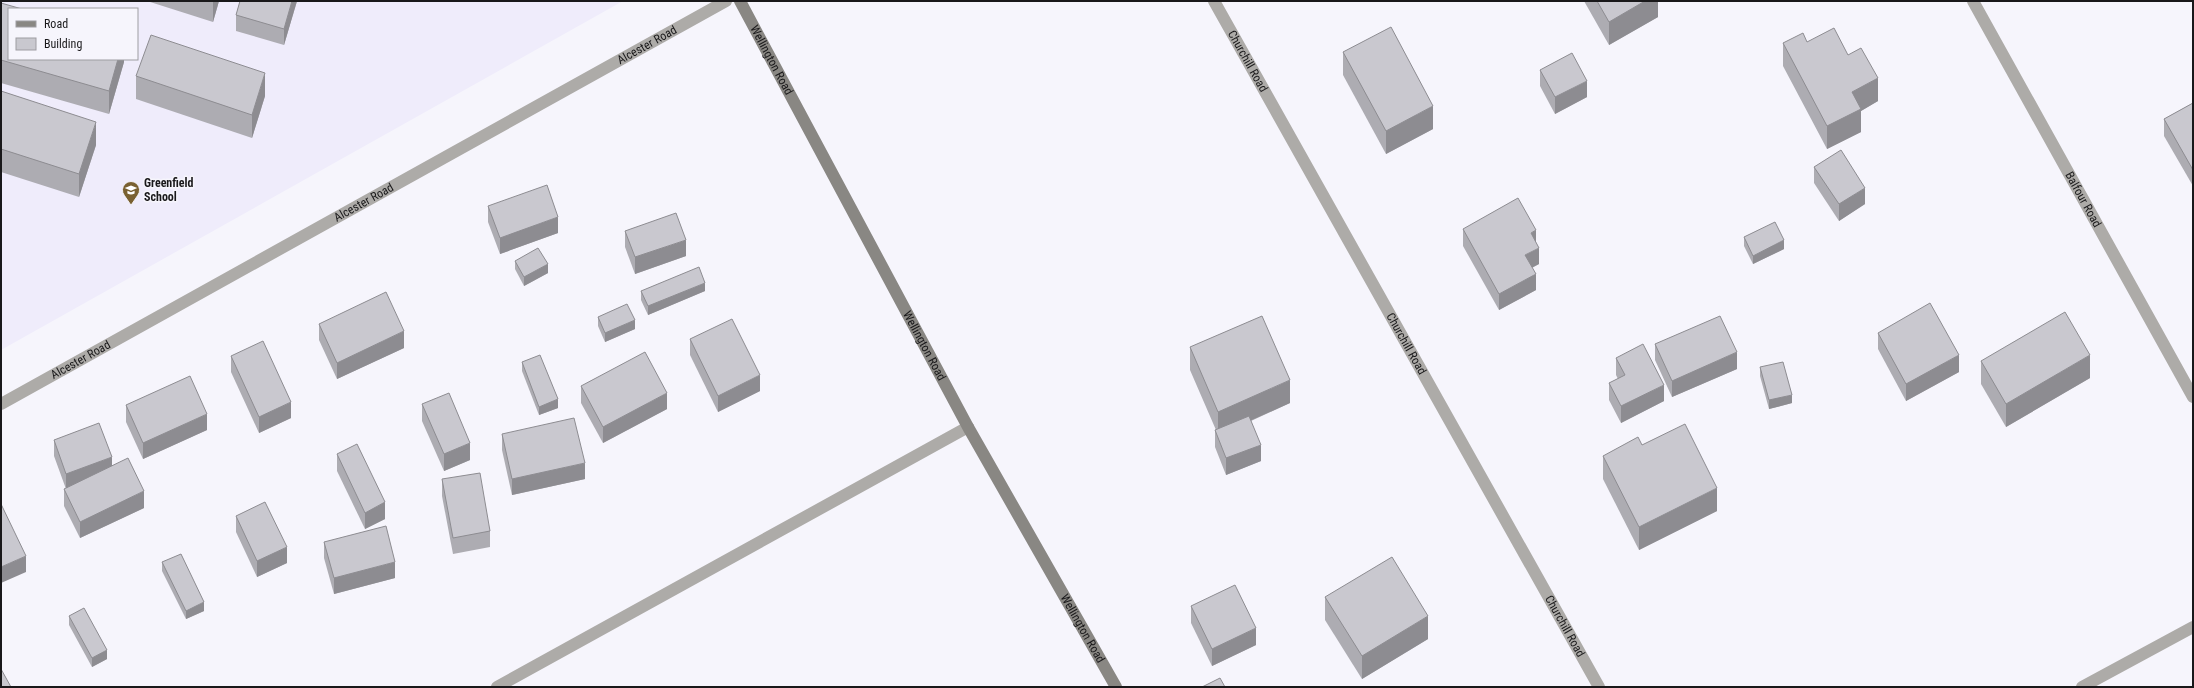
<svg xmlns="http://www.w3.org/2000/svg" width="2194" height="688" viewBox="0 0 2194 688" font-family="'Roboto Condensed',sans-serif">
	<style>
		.built { fill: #efecfb; fill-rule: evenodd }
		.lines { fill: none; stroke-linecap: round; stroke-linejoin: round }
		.street { stroke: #adaba8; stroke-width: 12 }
		.secondary { stroke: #898783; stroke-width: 12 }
		.wall { fill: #adacb2 }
		.shaded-wall { fill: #8d8c91 }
		.building { fill: #c9c8cf; stroke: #8d8c91 }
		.labels { text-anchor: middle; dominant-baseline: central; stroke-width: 3; stroke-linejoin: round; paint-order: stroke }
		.street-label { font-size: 12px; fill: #19181a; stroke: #f6f5fc }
		.poi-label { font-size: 12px; font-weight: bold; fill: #19181a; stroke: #f6f5fc; text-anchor: start }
	</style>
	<rect width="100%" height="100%" fill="#f6f5fc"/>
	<path class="built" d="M1,1H623L1,350ZM9,9H137V59H9Z"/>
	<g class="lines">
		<g class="street">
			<path id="s1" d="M1214,1L1599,687"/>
			<path id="s2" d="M1973,1L2193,397"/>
			<path id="s3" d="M1,404L726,1"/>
			<path d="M497,687L968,427"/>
			<path d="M2082,687L2193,627"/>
		</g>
		<path class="secondary" id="s4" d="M740,1L968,427L1116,687"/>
	</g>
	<g class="wall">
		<path d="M147,1H219L213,22Z"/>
		<path d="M240,1H297L284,45L236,31V15Z"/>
		<path d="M1584,1H1658V17L1609,45Z"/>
		<path d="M1,3L124,59V62L109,114L1,83Z"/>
		<path d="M1807,42L1848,55L1878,101L1861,111V132L1827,149L1783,66V43Z"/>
		<path d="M1343,52L1433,129L1386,154L1343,75Z"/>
		<path d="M1540,70L1587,97L1555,114L1540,86Z"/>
		<path d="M136,76L265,96L252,138L136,99Z"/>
		<path d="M1,91L96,145L79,197L1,172Z"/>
		<path d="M2193,103V186L2164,136V119Z"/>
		<path d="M1814,167L1865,204L1839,221L1814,183Z"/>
		<path d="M488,206L558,233L500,254L488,222Z"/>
		<path d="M1463,229L1539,264L1532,268L1536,290L1499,310L1463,246Z"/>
		<path d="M625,231L686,256L635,274L625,247Z"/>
		<path d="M1744,237L1784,249L1753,264L1744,246Z"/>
		<path d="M515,261L548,273L524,286L515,269Z"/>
		<path d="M641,291H705L648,315L641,300Z"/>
		<path d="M598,317L635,329L605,342L598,326Z"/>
		<path d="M319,324L404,348L337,379L319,340Z"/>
		<path d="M1878,333L1959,372L1906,401L1878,349Z"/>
		<path d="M690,339L760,391L718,412L690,355Z"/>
		<path d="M1655,344L1737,369L1672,397L1655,360Z"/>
		<path d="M1190,347L1290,403L1251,421L1261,461L1226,475L1215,447V430H1216L1190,370Z"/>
		<path d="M231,356L291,418L259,433L231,372Z"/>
		<path d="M1616,358L1664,401L1621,423L1609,400V383L1618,379L1616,375Z"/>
		<path d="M1981,361L2090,378L2006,427L1981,384Z"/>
		<path d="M522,362L558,408L539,415L522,371Z"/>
		<path d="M1760,367L1792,403L1769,409L1760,376Z"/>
		<path d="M581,386L667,409L603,443L581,403Z"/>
		<path d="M422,404L470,460L444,471L422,421Z"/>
		<path d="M126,405L207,430L143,459L126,422Z"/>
		<path d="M502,434L585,479L512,495L502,450Z"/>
		<path d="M54,440L112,466L144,508L80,538L64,506V489H66L54,456Z"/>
		<path d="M1642,445L1717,511L1639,550L1603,479V456Z"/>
		<path d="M337,454L385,519L365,529L337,471Z"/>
		<path d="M442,479L490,531V547L453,554L442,496Z"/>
		<path d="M236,516L287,563L257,577L236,532Z"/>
		<path d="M324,542L395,578L334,594L324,558Z"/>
		<path d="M162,562L204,611L186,619L162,571Z"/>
		<path d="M1325,597L1428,639L1362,679L1325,620Z"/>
		<path d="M1191,606L1256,645L1212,666L1191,623Z"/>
		<path d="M69,616L107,659L92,667L69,625Z"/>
	</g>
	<g class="shaded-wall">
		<path d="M213,1H219L213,22Z"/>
		<path d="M292,1H297L284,45V29Z"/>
		<path d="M1645,1H1658V17L1609,45V22Z"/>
		<path d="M118,59H124V62L109,114V91Z"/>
		<path d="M265,73V96L252,138V115Z"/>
		<path d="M1878,78V101L1861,111V132L1827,149V126L1852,92Z"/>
		<path d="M1587,81V97L1555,114V97Z"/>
		<path d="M1433,106V129L1386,154V131Z"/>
		<path d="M96,122V145L79,197V174Z"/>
		<path d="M1865,188V204L1839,221V204Z"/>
		<path d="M558,217V233L500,254V238Z"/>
		<path d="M1536,230V247L1531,233Z"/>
		<path d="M686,240V256L635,274V257Z"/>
		<path d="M1784,240V249L1753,264V256Z"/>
		<path d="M1539,248V264L1525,271V255Z"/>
		<path d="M548,264V273L524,286V277Z"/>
		<path d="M1536,274V290L1499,310V294Z"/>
		<path d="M705,283V291L648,315V306Z"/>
		<path d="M635,320V329L605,342V333Z"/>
		<path d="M404,331V348L337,379V363Z"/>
		<path d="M1737,352V369L1672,397V381Z"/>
		<path d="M1959,355V372L1906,401V384Z"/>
		<path d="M2090,355V378L2006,427V404Z"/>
		<path d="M760,375V391L718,412V396Z"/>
		<path d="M1290,380V403L1218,435V412Z"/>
		<path d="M1664,385V401L1621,423V406Z"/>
		<path d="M667,393V409L603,443V427Z"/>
		<path d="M1792,395V403L1769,409V400Z"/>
		<path d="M558,399V408L539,415V407Z"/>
		<path d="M291,402V418L259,433V417Z"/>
		<path d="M207,414V430L143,459V443Z"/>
		<path d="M470,443V460L444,471V454Z"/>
		<path d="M1261,445V461L1226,475V458Z"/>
		<path d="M112,457V473L66,490V474Z"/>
		<path d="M585,463V479L512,495V479Z"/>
		<path d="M1717,488V511L1639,550V527Z"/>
		<path d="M144,491V508L80,538V522Z"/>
		<path d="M385,502V519L365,529V513Z"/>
		<path d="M287,547V563L257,577V561Z"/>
		<path d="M26,556V572L1,583V567Z"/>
		<path d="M395,562V578L334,594V578Z"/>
		<path d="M204,602V611L186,619V611Z"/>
		<path d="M1428,616V639L1362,679V656Z"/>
		<path d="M1256,628V645L1212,666V649Z"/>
		<path d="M107,650V659L92,667V658Z"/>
	</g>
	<g class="building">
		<path d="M240,1H292L284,29L236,15Z"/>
		<path d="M1597,1H1645L1609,22Z"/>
		<path d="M1,3L22,9H9V59H118L109,91L1,60Z"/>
		<path d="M1391,27L1433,106L1386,131L1343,52Z"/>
		<path d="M1834,28L1848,55L1861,48L1878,78L1852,92L1861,109L1827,126L1783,43L1803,33L1807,42Z"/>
		<path d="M151,35L265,73L252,115L136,76Z"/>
		<path d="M1572,53L1587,81L1555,97L1540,70Z"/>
		<path d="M1,91L96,122L79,174L1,149Z"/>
		<path d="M2193,103V170L2164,119Z"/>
		<path d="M1841,150L1865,188L1839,204L1814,167Z"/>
		<path d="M547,185L558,217L500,238L488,206Z"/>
		<path d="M1518,198L1536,230L1531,233L1539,248L1525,255L1536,274L1499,294L1463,229Z"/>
		<path d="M676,213L686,240L635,257L625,231Z"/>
		<path d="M1775,222L1784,240L1753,256L1744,237Z"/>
		<path d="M538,248L548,264L524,277L515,261Z"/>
		<path d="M699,267L705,283L648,306L641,291Z"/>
		<path d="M386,292L404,331L337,363L319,324Z"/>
		<path d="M1930,303L1959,355L1906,384L1878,333Z"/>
		<path d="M627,304L635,320L605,333L598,317Z"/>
		<path d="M2065,312L2090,355L2006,404L1981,361Z"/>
		<path d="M1262,316L1290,380L1218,412L1190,347Z"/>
		<path d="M1720,316L1737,352L1672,381L1655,344Z"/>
		<path d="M732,319L760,375L718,396L690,339Z"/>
		<path d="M263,341L291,402L259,417L231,356Z"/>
		<path d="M1643,344L1664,385L1621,406L1609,383L1625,375L1616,358Z"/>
		<path d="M645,352L667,393L603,427L581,386Z"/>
		<path d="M540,355L558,399L539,407L522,362Z"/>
		<path d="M1783,362L1792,395L1769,400L1760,367Z"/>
		<path d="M190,376L207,414L143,443L126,405Z"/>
		<path d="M449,393L470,443L444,454L422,404Z"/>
		<path d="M1249,416L1261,445L1226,458L1215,430Z"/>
		<path d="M574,418L585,463L512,479L502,434Z"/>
		<path d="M99,423L112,457L66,474L54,440Z"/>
		<path d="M1685,424L1717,488L1639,527L1603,456L1638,437L1642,445Z"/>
		<path d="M357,444L385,502L365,513L337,454Z"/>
		<path d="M128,458L144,491L80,522L64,489Z"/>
		<path d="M480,473L490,531L453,538L442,479Z"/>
		<path d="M265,502L287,547L257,561L236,516Z"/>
		<path d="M1,504L26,556L1,567Z"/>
		<path d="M386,526L395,562L334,578L324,542Z"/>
		<path d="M181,554L204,602L186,611L162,562Z"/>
		<path d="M1392,557L1428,616L1362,656L1325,597Z"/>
		<path d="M1235,585L1256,628L1212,649L1191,606Z"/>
		<path d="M84,608L107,650L92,658L69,616Z"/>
		<path d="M1,669L11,687H1Z"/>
		<path d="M1220,678L1225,687H1202Z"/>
	</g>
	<defs>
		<symbol id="school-pin" viewBox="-11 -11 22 30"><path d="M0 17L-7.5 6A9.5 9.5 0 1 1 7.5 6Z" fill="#796031" stroke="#f6f5fc"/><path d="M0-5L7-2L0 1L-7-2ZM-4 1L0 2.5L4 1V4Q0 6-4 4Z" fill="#fff"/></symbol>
	</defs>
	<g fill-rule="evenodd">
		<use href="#school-pin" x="121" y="180" width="20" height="27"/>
	</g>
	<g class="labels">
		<g class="street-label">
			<text stroke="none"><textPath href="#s3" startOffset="739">Alcester Road</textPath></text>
			<text stroke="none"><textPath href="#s4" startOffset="67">Wellington Road</textPath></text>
			<text stroke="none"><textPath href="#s1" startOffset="69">Churchill Road</textPath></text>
			<text stroke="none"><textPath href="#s2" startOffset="227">Balfour Road</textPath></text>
			<text stroke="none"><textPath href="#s3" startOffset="415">Alcester Road</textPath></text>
			<text stroke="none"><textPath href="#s1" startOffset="393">Churchill Road</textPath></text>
			<text stroke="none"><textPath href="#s4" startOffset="391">Wellington Road</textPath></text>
			<text stroke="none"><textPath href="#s3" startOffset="91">Alcester Road</textPath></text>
			<text stroke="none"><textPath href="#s1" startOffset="717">Churchill Road</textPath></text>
			<text stroke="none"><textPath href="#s4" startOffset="715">Wellington Road</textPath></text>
		</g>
		<g class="poi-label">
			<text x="144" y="183">Greenfield<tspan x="144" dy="14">School</tspan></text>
		</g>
	</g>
	<rect width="2194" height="688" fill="none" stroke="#19181a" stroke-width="4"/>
	<rect x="8" y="8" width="130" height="52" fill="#f6f5fc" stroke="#9e9da2"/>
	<rect x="16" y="21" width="20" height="6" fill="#898783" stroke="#9e9da2"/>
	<text x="44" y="28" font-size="12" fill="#19181a">Road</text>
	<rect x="16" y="38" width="20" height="12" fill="#c9c8cf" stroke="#9e9da2"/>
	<text x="44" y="48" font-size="12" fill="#19181a">Building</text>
</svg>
